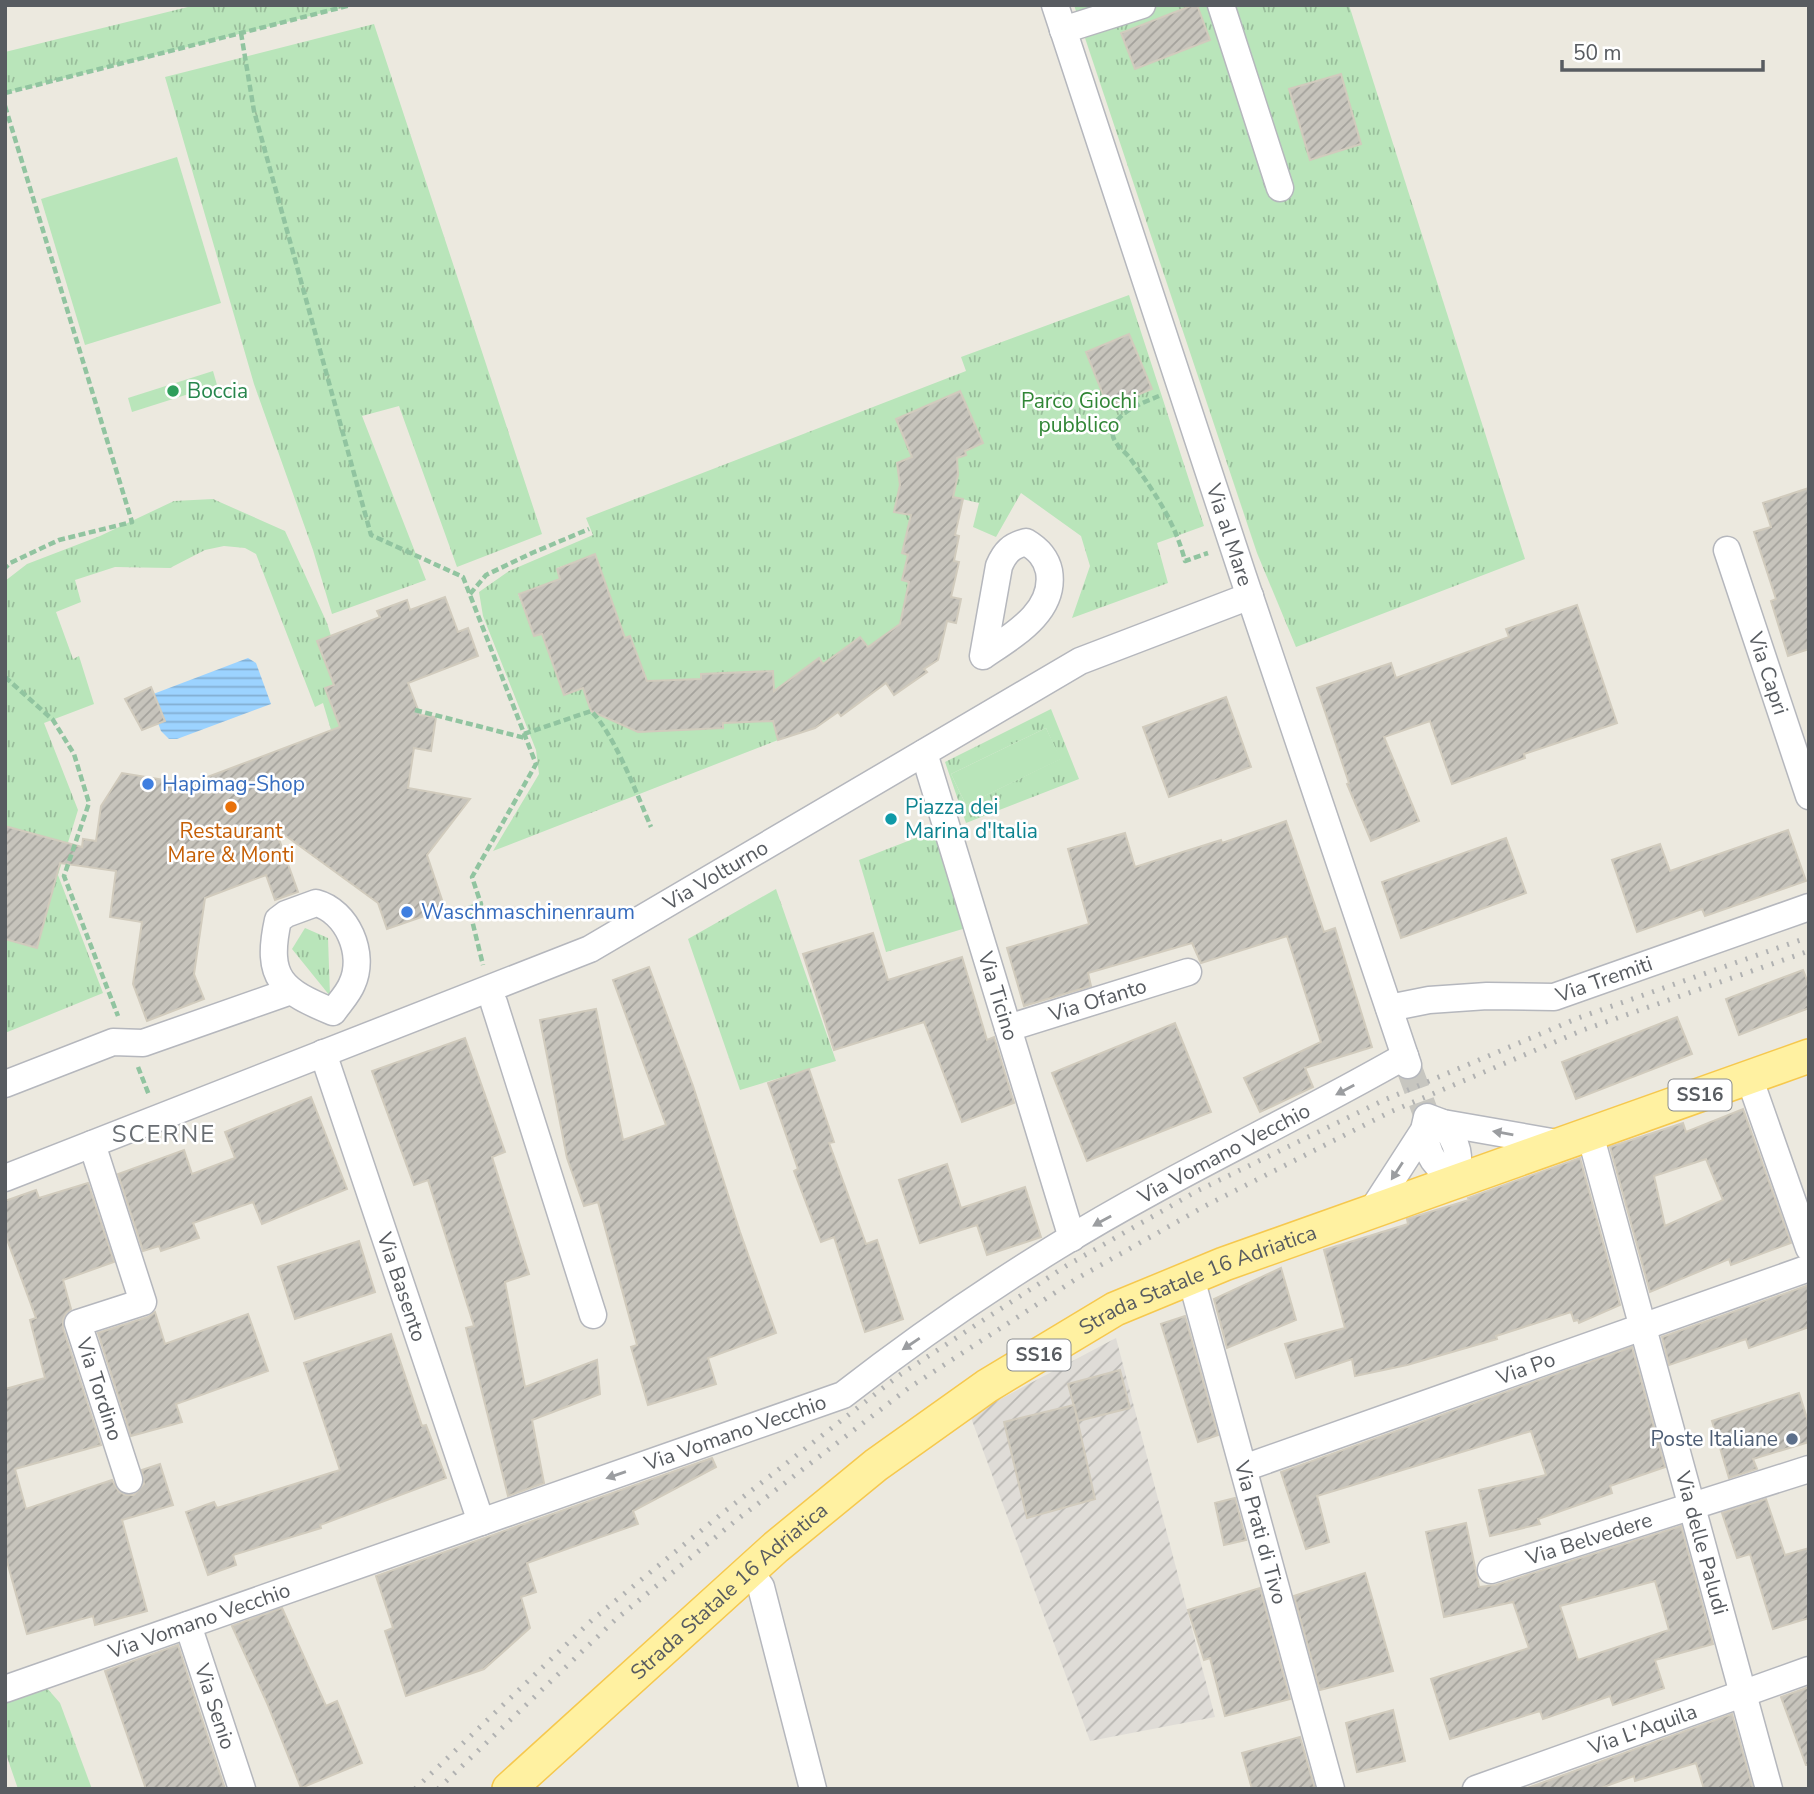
<svg xmlns="http://www.w3.org/2000/svg" width="1814" height="1794" viewBox="0 0 1814 1794" font-family="'Nunito Sans',sans-serif">
	<style>
		.industrial { fill: url(#industrial-furrows) }
		.grass { fill: url(#grass-tufts); fill-rule: evenodd }
		.garden { fill: #b9e5ba }
		.water { fill: url(#water-rules) }
		.building { fill: url(#building-hatch); stroke: #d1cbbd; stroke-width: 2; fill-rule: evenodd }
		.lines { fill: none; stroke-linecap: round; stroke-linejoin: round }
		.minor-tunnel { stroke: #c7c6c0; stroke-width: 26; stroke-dasharray: 26 13; stroke-linecap: butt }
		.minor-casing { stroke: #b5b7bd; stroke-width: 29 }
		.major-casing { stroke: #f6c84e; stroke-width: 36 }
		.path { stroke: #91c4a0; stroke-width: 4.5; stroke-dasharray: 7 3.5; stroke-linecap: butt }
		.minor { stroke: #fff; stroke-width: 26 }
		.major { stroke: #fff1a1; stroke-width: 33 }
		.rail { stroke: #b1b2b2; stroke-width: 5; stroke-dasharray: 2 9; stroke-linecap: butt }
		.oneway { fill: #9b9da0 }
		.leisure-dot { fill: #2e9e5b; stroke: #fff; stroke-width: 2.5 }
		.shop-dot { fill: #3f7fe0; stroke: #fff; stroke-width: 2.5 }
		.food-dot { fill: #e8710a; stroke: #fff; stroke-width: 2.5 }
		.culture-dot { fill: #0f9aa8; stroke: #fff; stroke-width: 2.5 }
		.service-dot { fill: #5c6f8a; stroke: #fff; stroke-width: 2.5 }
		.labels { text-anchor: middle; dominant-baseline: central; stroke-width: 5; stroke-linejoin: round; paint-order: stroke }
		.shield { fill: #fff; stroke: #8a8d90; stroke-width: 2 }
		.shield-label { font-size: 19px; font-weight: bold; fill: #585c61 }
		.leisure-label { font-size: 21px; fill: #27864d; stroke: #fff; text-anchor: start }
		.park-label { font-size: 21px; fill: #318636; stroke: #fff }
		.street-label { font-size: 21px; fill: #585c61; stroke: #fff }
		.shop-label { font-size: 21px; fill: #366cbe; stroke: #fff; text-anchor: start }
		.culture-label { font-size: 21px; fill: #0d838f; stroke: #fff; text-anchor: start }
		.food-label { font-size: 21px; fill: #c56008; stroke: #fff }
		.service-label { font-size: 21px; fill: #4e5e75; stroke: #fff; text-anchor: end }
		.quarter-label { font-size: 24px; letter-spacing: 2px; fill: #696e73; stroke: #fff }
	</style>
	<defs>
		<pattern id="industrial-furrows" width="10" height="10" patternUnits="userSpaceOnUse" patternTransform="scale(1.75)"><rect width="10" height="10" fill="#dfdcd7"/><path d="M-1 1l2-2M0 10L10 0M9 11l2-2" fill="none" stroke="#b8b6b2"/></pattern>
		<pattern id="grass-tufts" width="24" height="20" patternUnits="userSpaceOnUse" patternTransform="scale(1.75)"><rect width="24" height="20" fill="#b9e5ba"/><path d="M3 7l-1-3M5 7V3M7 7l1-3M15 17l-1-3M17 17v-4M19 17l1-3" fill="none" stroke="#99bd9b"/></pattern>
		<pattern id="water-rules" width="6" height="5" patternUnits="userSpaceOnUse" patternTransform="scale(1.75)"><rect width="6" height="5" fill="#9cd3ff"/><path d="M0 2.5h6" fill="none" stroke="#82aed2"/></pattern>
		<pattern id="building-hatch" width="6" height="6" patternUnits="userSpaceOnUse" patternTransform="scale(1.75)"><rect width="6" height="6" fill="#c7c4bc"/><path d="M-1 1l2-2M0 6l6-6M5 7l2-2" fill="none" stroke="#a4a29c"/></pattern>
	</defs>
	<rect width="100%" height="100%" fill="#ece9df"/>
	<path class="industrial" d="M1116,1338L1215,1717L1090,1741L970,1415Z"/>
	<g class="grass">
		<path d="M196,5H354L5,93V52Z"/>
		<path d="M1074,5H1349L1525,559L1296,647L1257,553Z"/>
		<path d="M374,24L542,534L457,567L399,406L362,416L426,580L332,614L313,550L254,384L165,77Z"/>
		<path d="M1129,295L1204,526L1157,543L1168,583L1072,618L1090,566L1081,536L1021,493L996,537L973,527L979,503L953,497L958,475L955,459L966,455L965,451L983,443L960,391L896,419L912,457L897,464L900,485L894,511L911,515L902,553L908,555L919,661L895,628L868,647L860,637L823,664L819,659L774,690L773,671L702,674L701,679L649,686L630,637L625,638L594,555L557,568L560,579L518,594L534,636L564,625L572,649L550,657L564,695L583,688L590,708L723,728V723L773,721L778,740L493,851L539,774L536,750L483,616L479,592L509,571L593,535L586,518L966,371L961,357Z"/>
		<path d="M213,499L285,531L327,623L331,636L317,641L334,685L326,688L340,727L331,730L323,703L315,707L256,554L245,548L224,546L205,550L170,568L115,567L75,580L81,602L56,612L73,659L79,656L94,704L44,723L78,810L58,875L103,993L5,1033V581L27,564L100,536L174,501Z"/>
		<path d="M1051,709L1079,779L966,823L945,762ZM1046,728L1060,759L966,805L951,774Z"/>
		<path d="M939,829L966,928L886,952L859,860Z"/>
		<path d="M776,889L836,1061L740,1090L688,939Z"/>
		<path d="M305,928L328,938L330,996L292,949Z"/>
		<path d="M46,1687L60,1703L92,1789H18L5,1751V1692Z"/>
	</g>
	<g class="garden">
		<path d="M177,157L221,303L85,345L41,199Z"/>
		<path d="M213,371L217,385L132,412L128,398Z"/>
		<path d="M1046,728L1061,759L966,805L951,774Z"/>
	</g>
	<path class="water" d="M248,658L256,663L271,704L177,739H169L161,731L148,696Z"/>
	<g class="building">
		<path d="M1193,5H1197L1210,40L1135,69L1121,33Z"/>
		<path d="M1341,74L1361,144L1310,160L1289,89Z"/>
		<path d="M1129,334L1152,389L1108,407L1086,352Z"/>
		<path d="M960,391L983,443L965,451L966,455L957,458L958,475L953,497L963,499L955,535L959,536L954,561L959,562L951,597L961,599L956,623L947,621L938,660L924,669L927,672L894,695L886,683L841,716L838,712L815,728L778,740L773,721L723,723V728L638,732L591,711L583,688L564,695L542,634L534,636L519,594L560,579L557,569L595,554L625,638L630,636L647,681L701,679V674L773,671L774,691L819,658L823,664L860,637L868,647L900,624L909,582L902,580L908,555L902,553L911,515L894,512L900,485L897,463L912,457L896,419Z"/>
		<path d="M1809,488V649L1788,656L1771,601L1776,599L1754,532L1771,527L1763,503Z"/>
		<path d="M445,597L458,632L468,628L478,656L408,683L420,715L436,717L431,751L414,748L408,788L470,799L427,855L445,909L387,929L378,903L275,828L298,892L275,900L266,875L205,898L194,974L204,999L147,1021L133,984L142,922L110,917L116,871L60,863L37,948L5,939V826L82,847L83,839L96,841L101,806L122,773L189,784L340,727L325,688L334,685L317,641L380,617L377,611L407,600L410,610Z"/>
		<path d="M1577,605L1617,723L1524,754L1525,758L1452,784L1430,721L1384,737L1419,821L1371,841L1347,784L1349,783L1317,688L1391,663L1396,678L1509,637L1506,629Z"/>
		<path d="M151,687L165,721L142,730L125,699Z"/>
		<path d="M1226,697L1251,767L1169,797L1143,727Z"/>
		<path d="M1286,821L1324,932L1335,928L1372,1047L1305,1068L1313,1087L1260,1112L1244,1078L1321,1042L1287,936L1201,963L1192,943L1088,973L1091,986L1024,1006L1007,948L1089,924L1068,849L1125,833L1135,867L1221,840L1222,843Z"/>
		<path d="M1788,830L1806,881L1705,916L1702,909L1637,932L1612,860L1660,844L1670,871Z"/>
		<path d="M1506,838L1526,893L1401,938L1382,882Z"/>
		<path d="M873,933L888,980L962,957L987,1040L994,1037L1014,1103L962,1122L924,1022L834,1050L803,954Z"/>
		<path d="M649,967L693,1086L740,1232L776,1333L708,1358L716,1384L648,1405L631,1347L637,1345L598,1202L584,1206L567,1158L540,1020L596,1009L623,1140L666,1125L613,980Z"/>
		<path d="M1803,970L1809,985V1008L1739,1035L1726,999Z"/>
		<path d="M1677,1017L1692,1054L1576,1099L1562,1062Z"/>
		<path d="M1175,1023L1211,1112L1087,1161L1052,1073Z"/>
		<path d="M465,1038L505,1152L492,1157L529,1274L505,1282L525,1387L597,1360L600,1394L532,1420L544,1483L508,1496L466,1328L474,1326L428,1180L414,1185L372,1071Z"/>
		<path d="M809,1069L834,1142L829,1143L866,1244L877,1240L903,1319L865,1332L834,1237L821,1242L794,1171L798,1169L768,1083Z"/>
		<path d="M311,1097L347,1189L262,1224L253,1202L193,1223L199,1238L161,1251L159,1246L143,1251L118,1174L184,1150L192,1174L235,1158L225,1132Z"/>
		<path d="M1743,1109L1791,1243L1731,1265L1729,1259L1650,1292L1610,1147L1683,1123L1686,1132ZM1706,1159L1723,1200L1665,1226L1654,1176Z"/>
		<path d="M1580,1158L1620,1305L1579,1323L1578,1320L1574,1321L1571,1312L1496,1336L1497,1339L1407,1365L1355,1376L1352,1359L1296,1378L1285,1344L1345,1328L1324,1250L1408,1224L1407,1219L1469,1200L1468,1198Z"/>
		<path d="M947,1164L961,1208L1025,1187L1041,1237L987,1255L977,1225L920,1243L899,1180Z"/>
		<path d="M88,1183L114,1262L63,1280L71,1309L66,1313L63,1320V1328L101,1445L15,1469L26,1509L112,1480L119,1492L126,1495H134L144,1484L142,1470L160,1464L173,1505L122,1520L147,1611L95,1625L93,1616L27,1634L5,1554V1389L45,1378L30,1320L36,1318L5,1234V1201L36,1190L39,1198Z"/>
		<path d="M359,1241L375,1292L295,1319L278,1267Z"/>
		<path d="M1281,1268L1296,1320L1227,1348L1214,1299Z"/>
		<path d="M1809,1285V1327L1749,1348L1746,1339L1669,1365L1662,1337Z"/>
		<path d="M155,1312L165,1344L248,1314L268,1371L176,1404L182,1422L131,1436L98,1333L148,1317Z"/>
		<path d="M1185,1316L1218,1435L1198,1442L1161,1324Z"/>
		<path d="M391,1334L422,1426L426,1425L446,1478L320,1525L321,1528L233,1555L236,1565L208,1575L186,1512L214,1502L217,1508L340,1470L304,1363Z"/>
		<path d="M1632,1347L1665,1467L1610,1486L1612,1493L1538,1519L1540,1524L1490,1536L1479,1490L1546,1475L1531,1431L1317,1496L1329,1542L1306,1549L1281,1472Z"/>
		<path d="M1120,1370L1130,1408L1078,1421L1068,1384Z"/>
		<path d="M1799,1393L1809,1425V1442L1753,1459L1757,1469L1729,1478L1712,1421Z"/>
		<path d="M1074,1405L1095,1499L1027,1518L1004,1422Z"/>
		<path d="M712,1458L716,1467L633,1511L638,1524L527,1563L536,1592L521,1597L530,1628L484,1669L406,1696L385,1631L393,1628L376,1576Z"/>
		<path d="M1235,1498L1246,1540L1224,1545L1215,1503Z"/>
		<path d="M1766,1499L1785,1555L1809,1548V1618L1773,1629L1750,1554L1737,1558L1722,1513Z"/>
		<path d="M1466,1523L1479,1587L1496,1585L1681,1526L1713,1644L1655,1660L1664,1688L1613,1705L1610,1696L1543,1719L1540,1711L1450,1739L1431,1679L1529,1648L1513,1602L1444,1617L1426,1532ZM1655,1581L1669,1630L1578,1660L1560,1606Z"/>
		<path d="M1365,1573L1393,1671L1320,1690L1294,1596Z"/>
		<path d="M1260,1588L1290,1699L1225,1716L1210,1658L1204,1660L1188,1610Z"/>
		<path d="M282,1608L326,1706L337,1701L362,1763L301,1788L267,1703L232,1626Z"/>
		<path d="M178,1645L193,1692L225,1789H146L105,1671Z"/>
		<path d="M1809,1687V1765H1806L1781,1697Z"/>
		<path d="M1393,1710L1405,1761L1357,1772L1346,1723Z"/>
		<path d="M1732,1714L1753,1789H1704L1696,1763L1635,1781L1634,1776L1598,1789H1525Z"/>
		<path d="M1300,1737L1315,1789H1252L1242,1753Z"/>
	</g>
	<g class="lines">
		<path class="minor-tunnel" d="M1408,1065L1427,1117"/>
		<defs>
			<g id="minor">
				<path id="s1" d="M1055,5L1243,576L1408,1065"/>
				<path d="M1221,5L1280,188"/>
				<path d="M1063,30L1142,5"/>
				<path d="M1026,542C1038,549 1046,557 1049,571C1056,612 1012,636 983,656L999,566C1005,552 1011,546 1026,542Z"/>
				<path id="s2" d="M1727,550L1809,796"/>
				<path id="s3" d="M924,753L1072,1238"/>
				<path d="M316,903C347,911 366,954 352,984C348,994 339,1003 333,1012C282,991 265,979 278,920L286,914Z"/>
				<path d="M494,1003L593,1315"/>
				<path id="s4" d="M1389,1008L1429,1000L1487,996L1554,997L1809,907"/>
				<path id="s5" d="M1008,1028L1188,972"/>
				<path id="s6" d="M323,1053L481,1522"/>
				<path d="M1749,1077L1809,1248"/>
				<path d="M5,1084L113,1042L143,1043L291,991"/>
				<path d="M1424,1130C1428,1159 1434,1164 1457,1181C1460,1155 1459,1145 1443,1123"/>
				<path id="s7" d="M1590,1134L1769,1789"/>
				<path id="s8" d="M92,1144L143,1302L78,1323L129,1480"/>
				<path id="s9" d="M5,1178L590,949L1080,661L1250,596"/>
				<path d="M1371,1212L1424,1130L1427,1117L1443,1123L1563,1144"/>
				<path id="s10" d="M1191,1278L1331,1789"/>
				<path id="s11" d="M1244,1468L1809,1268"/>
				<path id="s12" d="M1491,1570L1809,1469"/>
				<path d="M749,1571L761,1587L813,1789"/>
				<path id="s13" d="M188,1625L242,1789"/>
				<path id="s14" d="M5,1689L843,1395C911,1342 983,1292 1056,1247C1169,1177 1290,1122 1405,1056"/>
				<path id="s15" d="M1476,1789L1809,1670"/>
			</g>
			<g id="major">
				<path id="s16" d="M509,1789L776,1547L876,1465L987,1386L1115,1309L1224,1264L1809,1056"/>
			</g>
		</defs>
		<use href="#minor" class="minor-casing"/>
		<use href="#major" class="major-casing"/>
		<g class="path">
			<path d="M241,33L254,111L371,535L463,577L536,764L472,877L481,904L469,908L483,965"/>
			<path d="M5,93L351,5"/>
			<path d="M5,106L132,522L59,540L10,563L5,568"/>
			<path d="M1159,396C1143,403 1117,411 1113,430C1110,443 1126,451 1132,461C1155,493 1175,522 1185,561L1208,553"/>
			<path d="M470,594L486,575L532,553L589,529"/>
			<path d="M5,677L53,720L74,754L89,803L64,876L118,1016"/>
			<path d="M415,710L525,738"/>
			<path d="M524,734L591,711C614,733 638,797 651,827"/>
			<path d="M138,1067L149,1095"/>
		</g>
		<use href="#minor" class="minor"/>
		<use href="#major" class="major"/>
		<g class="rail">
			<path d="M415,1789L592,1620L725,1511L901,1374L1066,1266L1197,1191L1382,1101L1578,1018L1809,937"/>
			<path d="M438,1789L615,1620L734,1522L910,1387L1076,1279L1205,1206L1390,1112L1583,1030L1809,951"/>
		</g>
	</g>
	<defs><path id="oneway-solid" d="M-6-.8H1V-3.2L6.5 0L1 3.2V.8H-6Z" transform="scale(1.75)"/></defs>
	<g class="oneway">
		<use href="#oneway-solid" transform="translate(1345 1090) rotate(152)"/>
		<use href="#oneway-solid" transform="translate(1503 1133) rotate(-170)"/>
		<use href="#oneway-solid" transform="translate(1397 1171) rotate(123)"/>
		<use href="#oneway-solid" transform="translate(1102 1221) rotate(151)"/>
		<use href="#oneway-solid" transform="translate(911 1344) rotate(146)"/>
		<use href="#oneway-solid" transform="translate(616 1475) rotate(161)"/>
	</g>
	<circle class="leisure-dot" cx="173" cy="391" r="7"/>
	<g class="shop-dot">
		<circle cx="148" cy="784" r="7"/>
		<circle cx="407" cy="912" r="7"/>
	</g>
	<circle class="food-dot" cx="231" cy="807" r="7"/>
	<circle class="culture-dot" cx="891" cy="819" r="7"/>
	<circle class="service-dot" cx="1792" cy="1439" r="7"/>
	<g class="labels">
		<g class="shield">
			<rect x="1668.5" y="1079.5" width="63" height="31" rx="5"/>
			<rect x="1007.5" y="1339.5" width="63" height="31" rx="5"/>
		</g>
		<g class="shield-label">
			<text x="1700" y="1095">SS16</text>
			<text x="1039" y="1355">SS16</text>
		</g>
		<g class="leisure-label">
			<text x="187" y="391">Boccia</text>
		</g>
		<g class="park-label">
			<text x="1079" y="401">Parco Giochi<tspan x="1079" dy="24">pubblico</tspan></text>
		</g>
		<g class="street-label">
			<text stroke="none"><textPath href="#s1" startOffset="558">Via al Mare</textPath></text>
			<text stroke="none"><textPath href="#s2" startOffset="130">Via Capri</textPath></text>
			<text stroke="none"><textPath href="#s9" startOffset="774">Via Volturno</textPath></text>
			<text stroke="none"><textPath href="#s4" startOffset="219">Via Tremiti</textPath></text>
			<text stroke="none"><textPath href="#s3" startOffset="254">Via Ticino</textPath></text>
			<text stroke="none"><textPath href="#s5" startOffset="94">Via Ofanto</textPath></text>
			<text stroke="none"><textPath href="#s14" startOffset="1340">Via Vomano Vecchio</textPath></text>
			<text stroke="none"><textPath href="#s16" startOffset="863">Strada Statale 16 Adriatica</textPath></text>
			<text stroke="none"><textPath href="#s6" startOffset="247">Via Basento</textPath></text>
			<text stroke="none"><textPath href="#s11" startOffset="299">Via Po</textPath></text>
			<text stroke="none"><textPath href="#s8" startOffset="304">Via Tordino</textPath></text>
			<text stroke="none"><textPath href="#s14" startOffset="774">Via Vomano Vecchio</textPath></text>
			<text stroke="none"><textPath href="#s10" startOffset="264">Via Prati di Tivo</textPath></text>
			<text stroke="none"><textPath href="#s12" startOffset="103">Via Belvedere</textPath></text>
			<text stroke="none"><textPath href="#s7" startOffset="424">Via delle Paludi</textPath></text>
			<text stroke="none"><textPath href="#s16" startOffset="296">Strada Statale 16 Adriatica</textPath></text>
			<text stroke="none"><textPath href="#s14" startOffset="206">Via Vomano Vecchio</textPath></text>
			<text stroke="none"><textPath href="#s13" startOffset="86">Via Senio</textPath></text>
			<text stroke="none"><textPath href="#s15" startOffset="177">Via L'Aquila</textPath></text>
		</g>
		<g class="shop-label">
			<text x="162" y="784">Hapimag-Shop</text>
			<text x="421" y="912">Waschmaschinenraum</text>
		</g>
		<g class="culture-label">
			<text x="905" y="807">Piazza dei<tspan x="905" dy="24">Marina d'Italia</tspan></text>
		</g>
		<g class="food-label">
			<text x="231" y="831">Restaurant<tspan x="231" dy="24">Mare &amp; Monti</tspan></text>
		</g>
		<g class="service-label">
			<text x="1778" y="1439">Poste Italiane</text>
		</g>
		<g class="quarter-label">
			<text x="164" y="1134">SCERNE</text>
		</g>
	</g>
	<rect width="1814" height="1794" fill="none" stroke="#585c61" stroke-width="14"/>
	<path d="M1562 60v10h201v-10" fill="none" stroke="#585c61" stroke-width="3.5"/>
	<text x="1573" y="60" font-size="21" fill="#585c61" stroke="#ffffff" stroke-width="5" paint-order="stroke">50 m</text>
</svg>
